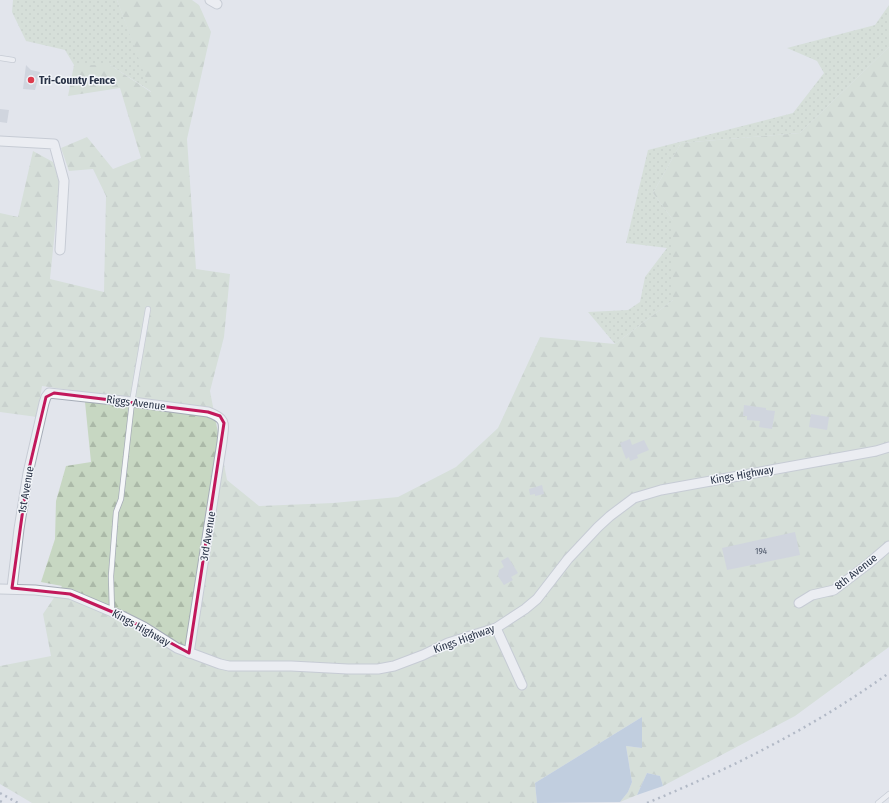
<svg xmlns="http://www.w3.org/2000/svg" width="889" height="803" viewBox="0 0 889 803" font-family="'Fira Sans Condensed',sans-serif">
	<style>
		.grass { fill: url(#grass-dots) }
		.forest { fill: url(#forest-firs) }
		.water { fill: #99b1cf }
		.building { fill: #bbc1cc }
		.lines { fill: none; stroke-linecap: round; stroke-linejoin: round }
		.service-casing { stroke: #a6acb7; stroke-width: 6 }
		.minor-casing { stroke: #a6acb7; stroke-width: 11 }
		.service { stroke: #f5f7f9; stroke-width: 4.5 }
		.minor { stroke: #f5f7f9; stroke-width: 9 }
		.rail { stroke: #798497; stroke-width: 2.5; stroke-dasharray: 2 4; stroke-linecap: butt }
		.marked { fill: none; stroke: #c2185b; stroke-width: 3; stroke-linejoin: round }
		.poi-dot { fill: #dd3b4d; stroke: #f2f5f9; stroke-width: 1.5 }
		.labels { text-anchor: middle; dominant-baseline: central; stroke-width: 3; stroke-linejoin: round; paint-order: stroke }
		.number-label { font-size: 9px; fill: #4d5668 }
		.poi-label { font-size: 11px; font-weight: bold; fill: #283246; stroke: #f2f5f9; text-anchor: start }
		.street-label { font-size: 11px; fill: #283246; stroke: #f2f5f9 }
	</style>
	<defs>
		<pattern id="grass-dots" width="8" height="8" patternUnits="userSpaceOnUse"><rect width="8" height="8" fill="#c7d7c2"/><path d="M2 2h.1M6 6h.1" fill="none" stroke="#abb9a8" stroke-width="1.8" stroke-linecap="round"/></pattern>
		<pattern id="forest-firs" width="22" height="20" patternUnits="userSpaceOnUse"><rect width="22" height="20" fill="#c7d7c2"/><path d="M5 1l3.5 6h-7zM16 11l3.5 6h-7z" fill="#abb9a8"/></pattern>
	</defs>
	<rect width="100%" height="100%" fill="#e2e5ec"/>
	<g class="grass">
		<path d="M13,0H117L152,92L110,65H74L65,50L26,41L12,12Z"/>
		<path d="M889,5V47L800,133L681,143L653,193L673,220V300L615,344L588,312L628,310L640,302L645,277L667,248L626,243L648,150L793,113L824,73L817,61L787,48L875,25Z"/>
	</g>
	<path class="forest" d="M117,0H192L199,5L211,32L187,139L196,269L230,274L224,337L210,391L227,480L259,506L333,503L398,497L456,467L498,428L540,337L615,344L673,300V220L653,193L681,143L800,133L889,47V647L795,716L663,786L660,776L647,773L637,795L620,802L628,792L632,782L626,746L642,748V717L535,783L537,803H32L0,784V666L51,656L43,614L62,586L41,582L55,539L56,501L66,466L91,462L84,392L42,386L37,417L0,412V213L18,217L33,151L53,162L60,181L50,279L104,292L106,196L93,169L69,171L61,148L87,137L113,169L141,158L120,88L68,96L74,65H110L151,92Z"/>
	<g class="water">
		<path d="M642,717V748L626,746L632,782L628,792L620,802L537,803L535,783Z"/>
		<path d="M647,773L660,776L663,786L637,795Z"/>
	</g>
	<g class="building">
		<path d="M26,65L31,70L40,72L35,90L23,89Z"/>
		<path d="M0,109L9,110L7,123L0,122Z"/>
		<path d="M744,405L766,408V410L775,411L772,429L759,427L760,421L747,420V416H743Z"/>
		<path d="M811,414L829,417L827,430L809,427Z"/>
		<path d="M630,439L632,445L644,440L649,450L637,455L638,458L630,461L629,457L626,459L620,443Z"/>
		<path d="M542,485L544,494L535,496V494L530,495L529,489Z"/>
		<path d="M795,532L800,555L727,570L722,548Z"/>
		<path d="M508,557L518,573L511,577L513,580L504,585L498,576L499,570L504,567L501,561Z"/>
	</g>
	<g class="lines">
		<defs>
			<g id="service">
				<path d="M0,58L13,60"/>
				<path d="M112,612L111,576L116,512L121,499L132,402L148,309"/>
				<path d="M878,803L889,794"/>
			</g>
			<g id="minor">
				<path d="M210,0L217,4"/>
				<path d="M0,141L54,144L64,181L60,250"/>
				<path d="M12,588L19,529L28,473L44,403L46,397L49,393L132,402L208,412C227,419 224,423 222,442L189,653"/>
				<path d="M0,589L35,590L70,594L122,616L144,627L177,648L220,664L229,666H291L348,669H378L394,666L423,655L448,643L496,628L525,609L537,599L568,559L598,527L610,516L634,498L661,490L876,451L889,447"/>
				<path d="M799,603L812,595L834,590L868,564L889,546"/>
				<path d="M496,628L522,685"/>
			</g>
		</defs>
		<use href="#service" class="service-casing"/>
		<use href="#minor" class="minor-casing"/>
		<use href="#service" class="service"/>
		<use href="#minor" class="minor"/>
		<g class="rail">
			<path d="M0,793L18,803"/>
			<path d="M0,801L4,803"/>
			<path d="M647,803C732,768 814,727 889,673"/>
		</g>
	</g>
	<path d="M0 0H889V803H0ZM54,393L208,412L220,416L224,423L189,653L122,616L70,594L12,588L28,473L46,397Z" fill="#e2e5ec" fill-opacity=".55" fill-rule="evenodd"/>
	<path class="marked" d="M54,393L208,412L220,416L224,423L189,653L122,616L70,594L12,588L28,473L46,397Z"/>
	<circle class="poi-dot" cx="31" cy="80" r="4"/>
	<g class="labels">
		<g class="number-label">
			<text x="761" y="551">194</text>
		</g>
		<g class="poi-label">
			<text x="39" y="80">Tri-County Fence</text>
		</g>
		<g class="street-label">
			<text transform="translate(136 403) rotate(7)">Riggs Avenue</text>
			<text transform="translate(742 475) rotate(-10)">Kings Highway</text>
			<text transform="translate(26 490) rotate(-80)">1st Avenue</text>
			<text transform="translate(208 536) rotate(-81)">3rd Avenue</text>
			<text transform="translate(856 572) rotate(-38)">8th Avenue</text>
			<text transform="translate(141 628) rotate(29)">Kings Highway</text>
			<text transform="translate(464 639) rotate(-20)">Kings Highway</text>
		</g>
	</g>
</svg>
